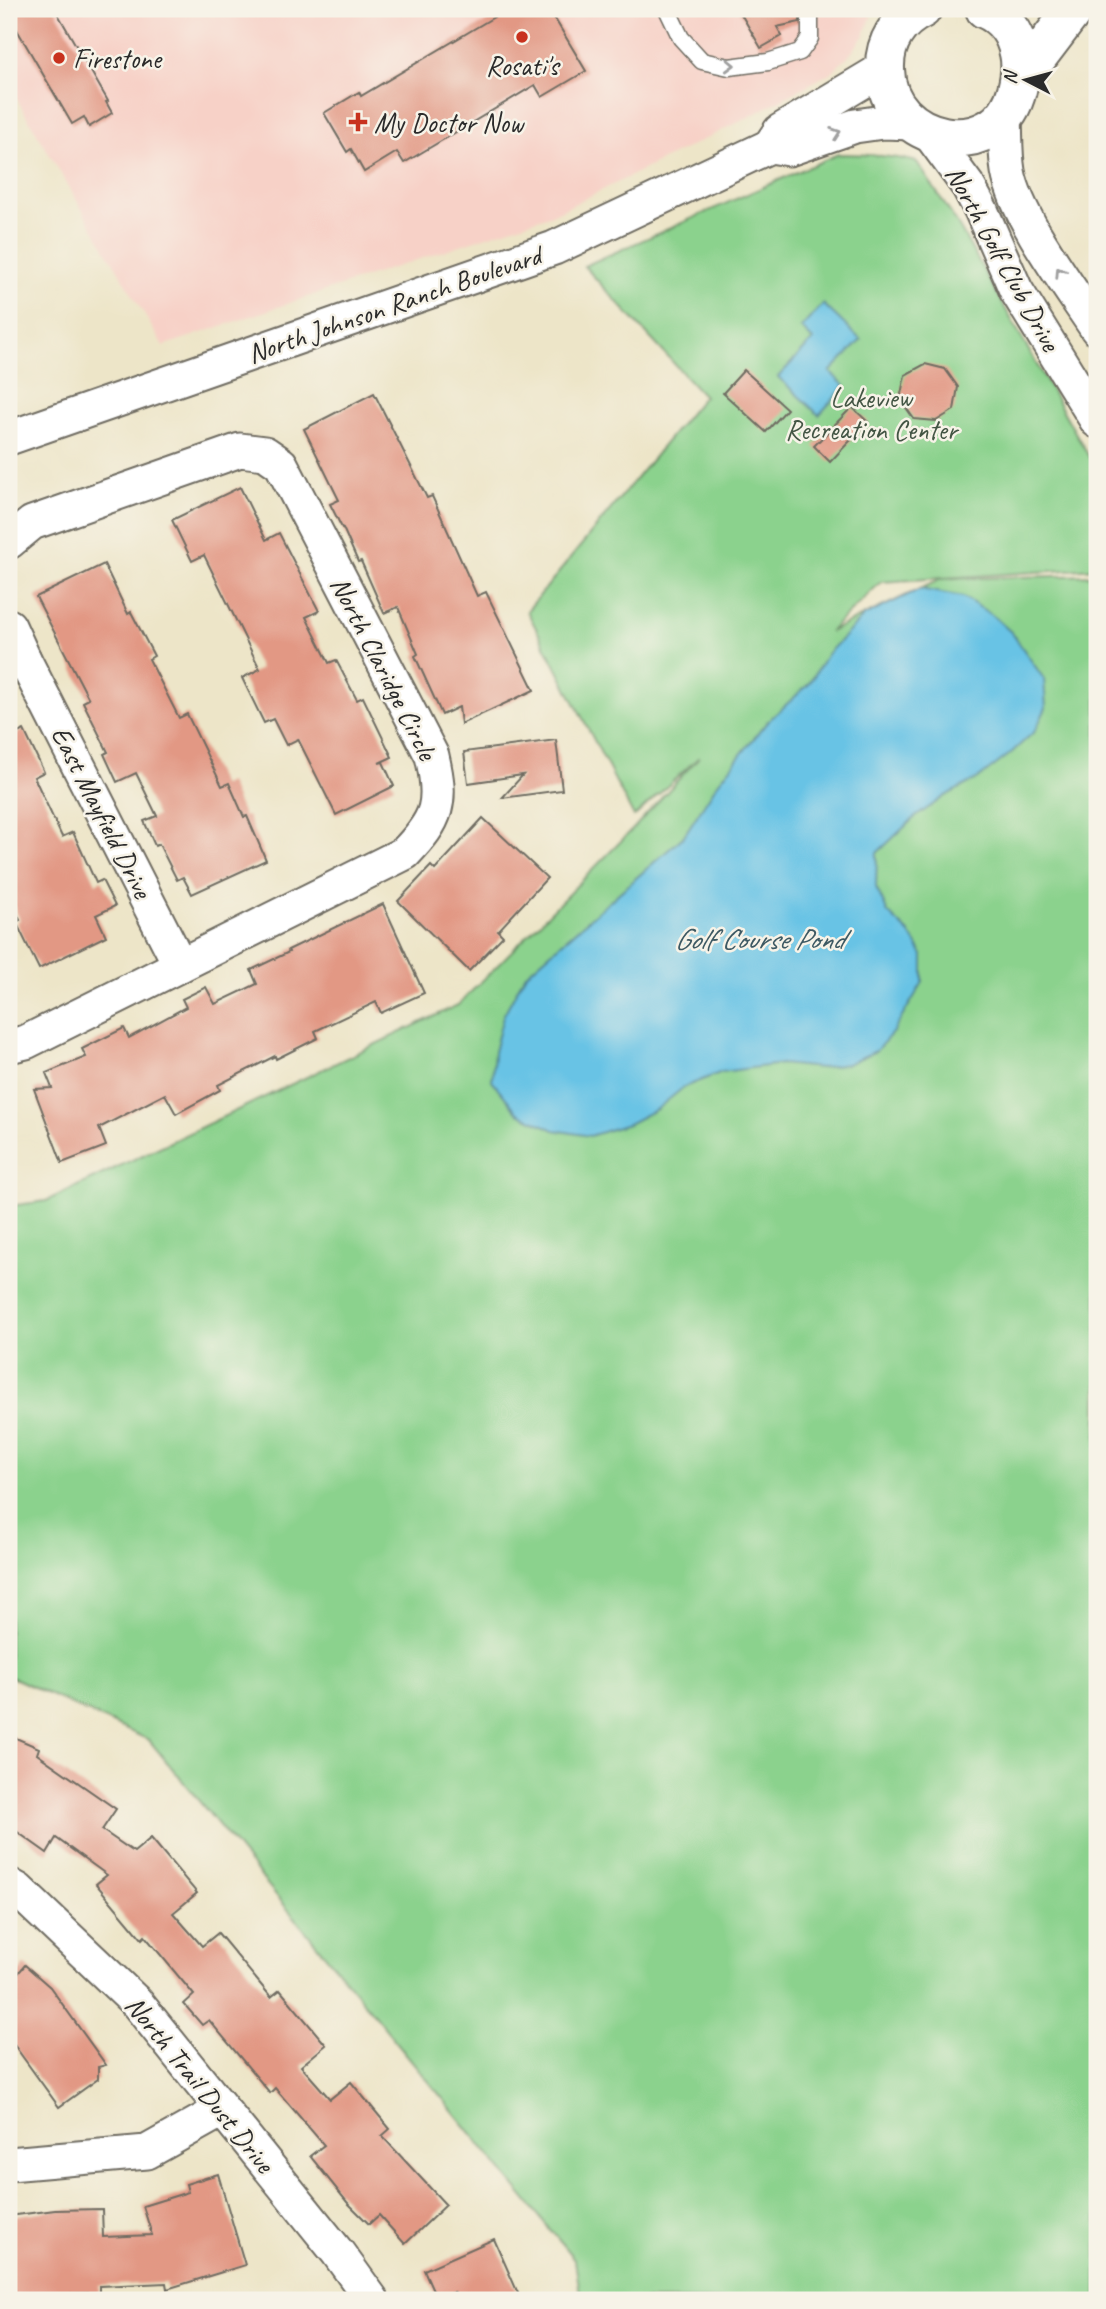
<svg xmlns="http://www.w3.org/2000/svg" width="1106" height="2309" viewBox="0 0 1106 2309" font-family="Caveat,sans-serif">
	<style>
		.built { fill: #f7d1c7 }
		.green { fill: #8bd28d; stroke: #5b7e5c; stroke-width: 2 }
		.water { fill: #68c3e5; stroke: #4a7788; stroke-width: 2 }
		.building { fill: #e29884 }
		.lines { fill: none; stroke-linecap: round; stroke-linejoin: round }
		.lane-casing { stroke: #6f6c62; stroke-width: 19 }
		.street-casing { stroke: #6f6c62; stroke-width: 37 }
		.secondary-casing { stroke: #6f6c62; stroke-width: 42 }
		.lane { stroke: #fff; stroke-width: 16 }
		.street { stroke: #fff; stroke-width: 33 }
		.secondary { stroke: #fff; stroke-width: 38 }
		.oneway { stroke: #a0a0a0 }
		.poi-dot { fill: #c8321e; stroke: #f7f3e8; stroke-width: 2.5 }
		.labels { text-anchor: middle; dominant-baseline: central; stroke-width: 5; stroke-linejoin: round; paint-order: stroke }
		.poi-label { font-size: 28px; fill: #2b2b2b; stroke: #f7f3e8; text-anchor: start }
		.street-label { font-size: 28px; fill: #2b2b2b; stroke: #f7f3e8 }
		.park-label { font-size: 28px; fill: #435544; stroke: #f7f3e8 }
		.water-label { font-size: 30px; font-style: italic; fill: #3d5963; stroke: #f7f3e8 }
	</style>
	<rect width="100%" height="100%" fill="#f7f3e8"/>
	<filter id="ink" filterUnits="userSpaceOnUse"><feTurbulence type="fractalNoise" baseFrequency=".0143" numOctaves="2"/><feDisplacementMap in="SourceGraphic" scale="14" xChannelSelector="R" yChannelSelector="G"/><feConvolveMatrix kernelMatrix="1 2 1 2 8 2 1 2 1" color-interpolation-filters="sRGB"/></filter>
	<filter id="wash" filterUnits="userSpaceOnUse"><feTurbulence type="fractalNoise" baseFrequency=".00686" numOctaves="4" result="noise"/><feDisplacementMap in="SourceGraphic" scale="28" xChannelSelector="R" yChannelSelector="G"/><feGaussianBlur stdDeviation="1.57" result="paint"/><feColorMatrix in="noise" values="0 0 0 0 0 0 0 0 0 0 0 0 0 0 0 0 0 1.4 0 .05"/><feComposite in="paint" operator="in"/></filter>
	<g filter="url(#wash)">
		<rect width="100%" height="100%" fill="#ede5c8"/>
		<path class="built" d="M9,9H870L871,18L864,35L852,52L832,72L747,118L558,212L163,346L9,86Z"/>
		<path class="green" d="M838,154C865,154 890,155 917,162L957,223L1097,471V568L881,582L829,632L941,579L1097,575V2300H581L575,2260L149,1740L9,1676V1206L46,1201L458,1005L633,829L699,757L634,817L527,611L704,396L584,266Z"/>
		<g class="water">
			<path d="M823,304L861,340L830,372L845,386L819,415L778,377L813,340L801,328Z"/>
			<path d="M920,589L963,597L992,615L1012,633L1044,679L1046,708L1035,731L1010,754L979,778L945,796L914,818L877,853L876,887L888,913L910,934L923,955V982L893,1032L876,1051L847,1064L820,1068L781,1064L722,1072L684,1087L657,1109L628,1124L590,1136L554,1130L518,1113L492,1081L494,1052L503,1016L525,975L683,837L718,783L767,722L809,684L827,654L864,616Z"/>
		</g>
		<g id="blocks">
			<g class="building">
				<path d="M9,9H55L108,101L106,102L112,113L89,127L84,117L72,124L9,16Z"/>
				<path d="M489,9H549L586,71L542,97L535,85L404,163L397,152L364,172L351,149L347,152L324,113L359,92L361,96L494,17Z"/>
				<path d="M738,9H800V22L777,27L782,36L761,48Z"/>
				<path d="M925,364L945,369L958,387L954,410L936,421L914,419L900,399L905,375Z"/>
				<path d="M744,370L787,409L766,432L723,393Z"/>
				<path d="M374,393L427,498L432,496L477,596L486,592L534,690L461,724L459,707L442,715L415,656L418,654L398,607L384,613L361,561L358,562L343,528H342L330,504L339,500L304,429Z"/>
				<path d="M852,407L868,422L830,462L814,446Z"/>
				<path d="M240,487L266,540L279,533L319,611L306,617L329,663L336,660L357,700L363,697L392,757L379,763L383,762L394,786L336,815L298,739L286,745L273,719L264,723L242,678L260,669L204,555L192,561L172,520Z"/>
				<path d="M104,564L128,614L131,612L154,656L149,659L179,718L187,714L222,786L229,783L244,817L247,816L266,860L192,894L183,877L177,880L159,844L155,846L144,821L157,816L136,773L117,782L104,754L108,752L83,702L89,699L36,597Z"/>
				<path d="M24,730L44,772L34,777L62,837L73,832L96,883L102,880L115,906L96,915L106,936L39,969L16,922L20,920L9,897V737Z"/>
				<path d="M556,740L562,790L502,798L523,775L468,783L464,752Z"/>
				<path d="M483,818L547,878L498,931L503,936L469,971L398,901L431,866L435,870Z"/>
				<path d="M383,904L424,993L381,1013L376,1002L315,1031L318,1038L276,1059L275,1056L218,1085L220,1090L176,1114L165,1094L99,1128L106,1146L62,1163L34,1089L52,1088L46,1073L86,1057L82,1049L124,1028L129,1038L186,1007L182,999L206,987L215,1004L257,984L251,970L289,952L288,950Z"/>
				<path d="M9,1735L39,1748L37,1754L116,1809L102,1830L134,1852L151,1838L197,1893L173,1913L202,1946L218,1933L271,1997L280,1990L326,2045L301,2066L330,2099L351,2082L390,2129L382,2136L446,2205L405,2244L379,2215L369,2224L347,2202L310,2156L324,2145L275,2088L270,2093L209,2020L202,2025L184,2004L194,1995L145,1936L142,1939L96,1884L107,1875L56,1838L47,1853L9,1826Z"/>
				<path d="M25,1965L50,1987L106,2065L98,2067V2079L59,2107L9,2038V1984Z"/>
				<path d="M218,2174L245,2265L167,2289L166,2283L99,2286V2293L9,2296V2216L55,2210L102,2209L103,2237L152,2235L143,2206L188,2192L186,2184Z"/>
				<path d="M494,2239L521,2300H458L454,2292L437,2299L424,2270Z"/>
			</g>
		</g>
	</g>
	<g filter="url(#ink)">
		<use href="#blocks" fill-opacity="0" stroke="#6f6c62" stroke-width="2"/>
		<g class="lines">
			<defs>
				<path id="lane" d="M667,9L681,38L702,61L729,67L768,62L800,52L810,38V11"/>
				<g id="street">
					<path d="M1005,117C1006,135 1005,153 1008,171C1016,217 1071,289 1097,329"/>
					<path d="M929,133L968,186L981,210L1016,290L1097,421"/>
					<path d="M770,146L789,149L855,126L883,122L912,123"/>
					<path d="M9,438L554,248L770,146L780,131L885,68"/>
					<path d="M9,542L32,523L240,450L265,453L281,464L432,756C443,803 438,819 405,853L26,1042L9,1046"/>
					<path d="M9,626L24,659L9,665"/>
					<path d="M24,659L180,965"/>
					<path d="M9,1885L18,1890L137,2003L338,2253L372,2300"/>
					<path d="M9,2164L147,2152L222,2110"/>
				</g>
				<g id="secondary">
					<path d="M922,9C898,20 884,43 885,69C886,144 998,166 1017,90C1020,78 1022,66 1019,53C1015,33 1004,17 985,9"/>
					<path d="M1020,80L1074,9"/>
				</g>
			</defs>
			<use href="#lane" class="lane-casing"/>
			<use href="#street" class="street-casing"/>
			<use href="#secondary" class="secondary-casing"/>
			<use href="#lane" class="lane"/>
			<use href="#street" class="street"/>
			<use href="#secondary" class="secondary"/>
		</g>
		<defs><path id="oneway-chevron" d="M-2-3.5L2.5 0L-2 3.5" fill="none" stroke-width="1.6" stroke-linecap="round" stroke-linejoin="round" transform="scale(1.75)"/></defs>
		<g class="oneway">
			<use href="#oneway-chevron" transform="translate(730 65) rotate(2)"/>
			<use href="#oneway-chevron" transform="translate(836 133) rotate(-19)"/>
			<use href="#oneway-chevron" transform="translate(1060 272) rotate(-123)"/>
		</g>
	</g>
	<g class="poi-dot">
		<circle cx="522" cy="37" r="7"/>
		<circle cx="59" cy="58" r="7"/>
		<path d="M354.5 111.5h7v7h7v7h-7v7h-7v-7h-7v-7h7z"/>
	</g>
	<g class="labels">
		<g class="poi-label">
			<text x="73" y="58">Firestone</text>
			<text x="522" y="65" text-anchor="middle">Rosati's</text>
			<text x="374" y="122">My Doctor Now</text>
		</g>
		<g class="street-label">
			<text transform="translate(1003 258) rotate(61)">North Golf Club Drive</text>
			<text transform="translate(394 304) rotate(-19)">North Johnson Ranch Boulevard</text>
			<text transform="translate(384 668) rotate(63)">North Claridge Circle</text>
			<text transform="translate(102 812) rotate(63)">East Mayfield Drive</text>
			<text transform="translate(200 2084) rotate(51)">North Trail Dust Drive</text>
		</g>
		<g class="park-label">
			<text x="871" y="397">Lakeview<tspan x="871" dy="32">Recreation Center</tspan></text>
		</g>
		<g class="water-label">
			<text x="759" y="939">Golf Course Pond</text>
		</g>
	</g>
	<rect width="1106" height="2309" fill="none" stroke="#f7f3e8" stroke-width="35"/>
	<g transform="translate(1026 80) rotate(276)" stroke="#f7f3e8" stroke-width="5" paint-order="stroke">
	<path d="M0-5L12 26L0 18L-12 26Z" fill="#2b2b2b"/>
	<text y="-10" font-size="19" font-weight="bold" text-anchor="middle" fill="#2b2b2b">N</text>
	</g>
</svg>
